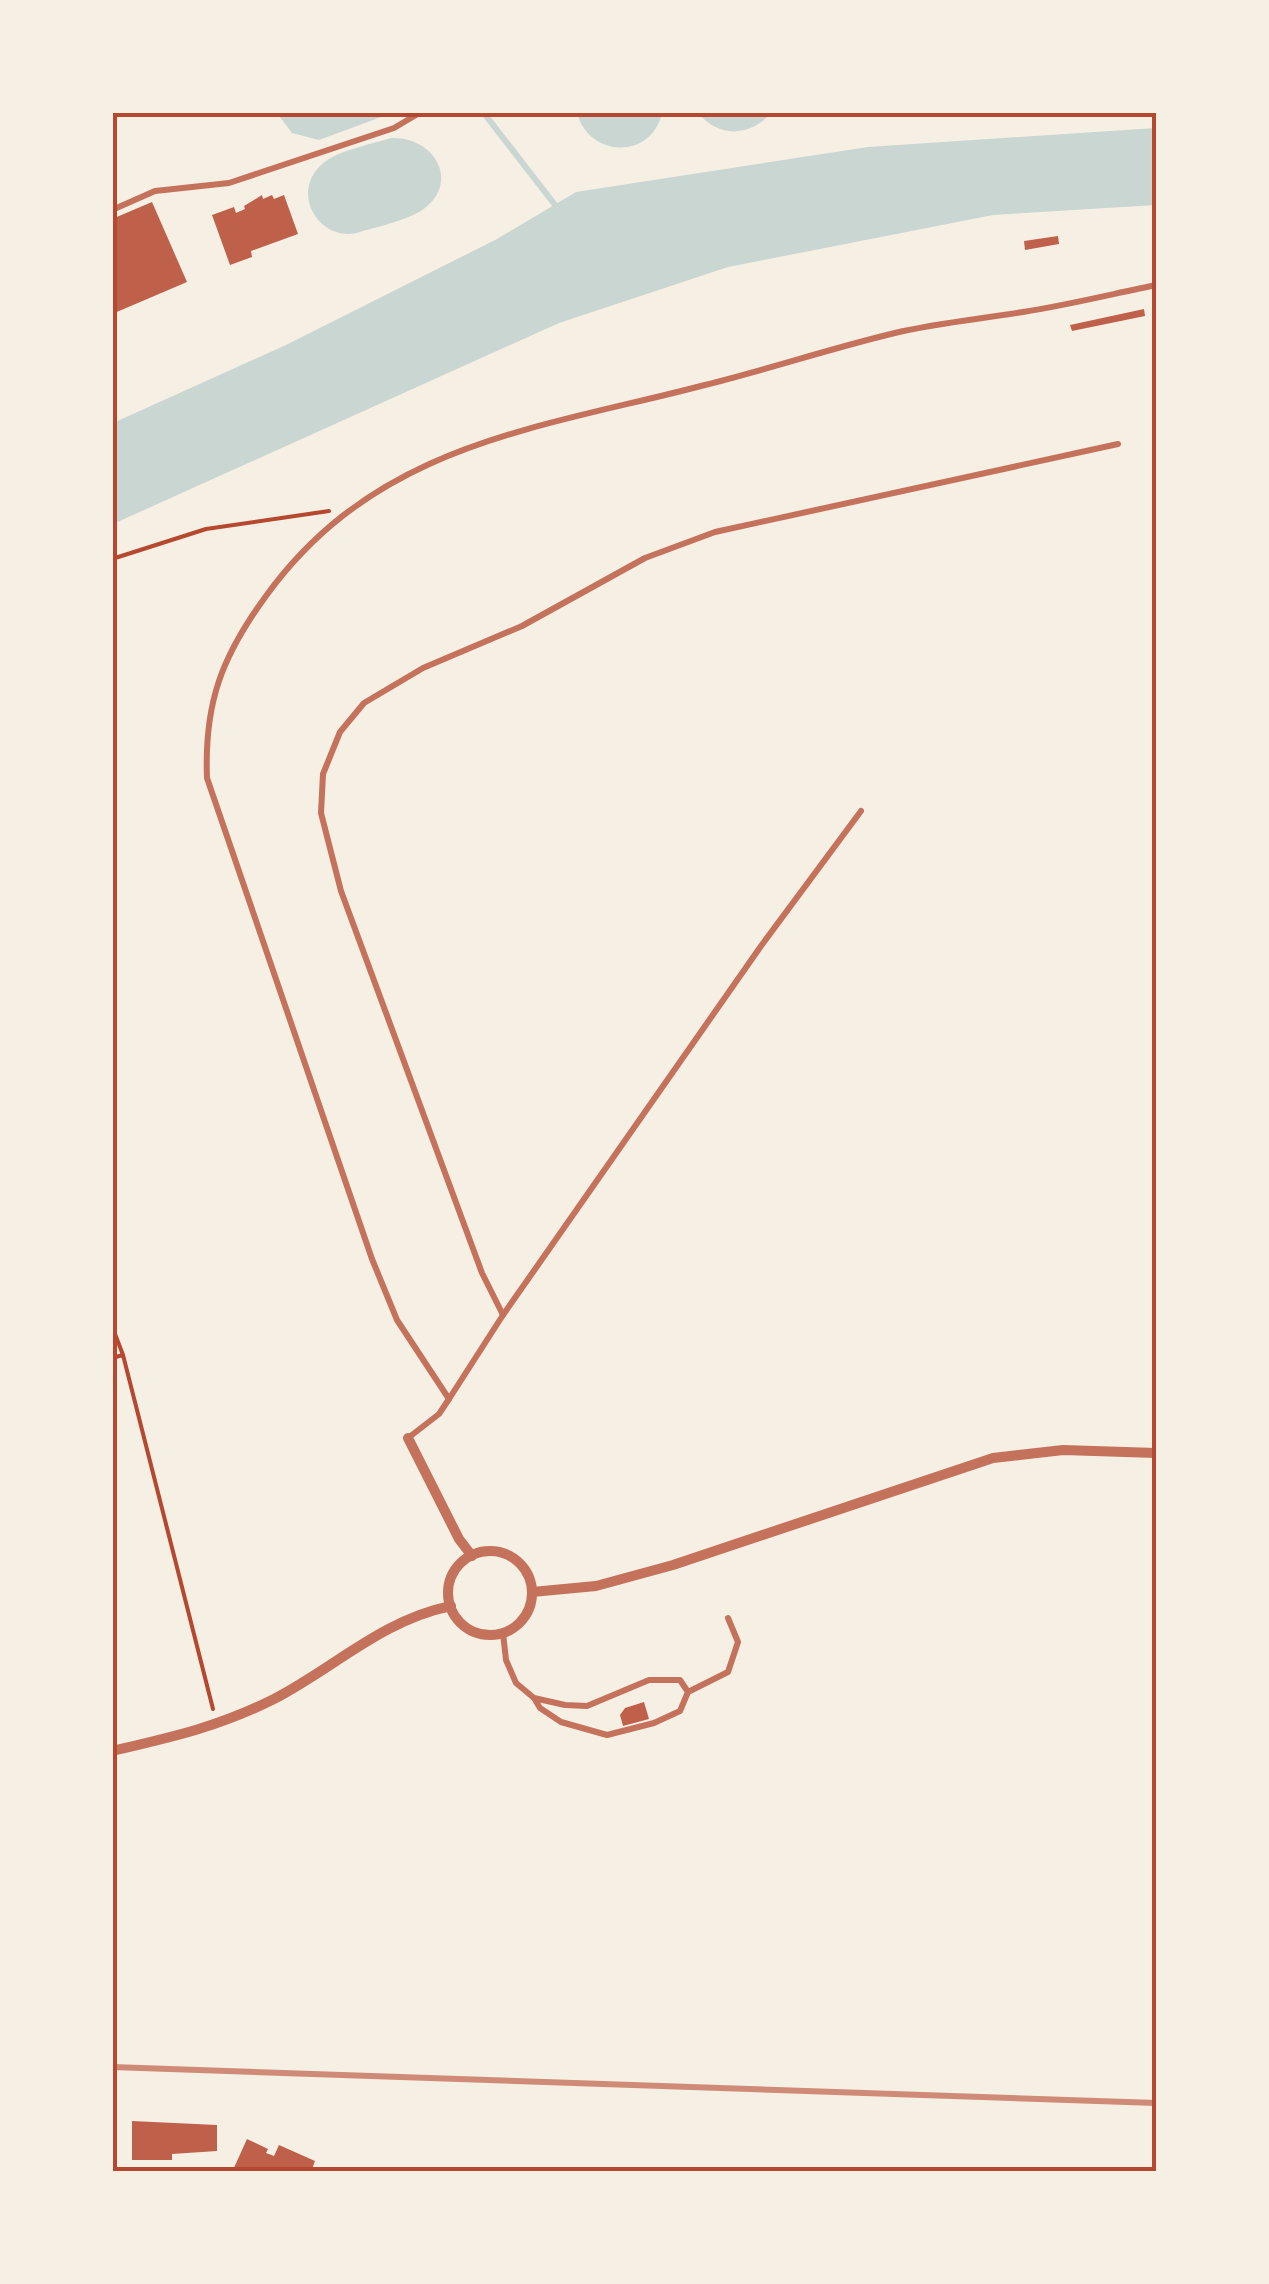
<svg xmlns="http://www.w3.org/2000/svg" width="1269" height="2284" viewBox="0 0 1269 2284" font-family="'Exo 2',sans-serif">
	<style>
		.water { fill: #c9d6d2 }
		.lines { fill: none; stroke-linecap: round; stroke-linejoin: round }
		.stream { stroke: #c9d6d2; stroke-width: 6 }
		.building { fill: #bf614a }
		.path { stroke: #b5482f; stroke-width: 4 }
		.service { stroke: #c5725c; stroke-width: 6 }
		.minor { stroke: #c5725c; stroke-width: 10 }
		.rail { stroke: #cf8b77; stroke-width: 6 }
		.neatline { fill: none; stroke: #b5482f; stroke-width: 4 }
	</style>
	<rect width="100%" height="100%" fill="#f6efe4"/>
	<g class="water">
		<path d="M277,113V112L392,113L319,140L292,133Z"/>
		<path d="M577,113V112L662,113C651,160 589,158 577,113Z"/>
		<path d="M698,113H771C750,137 719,138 698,113Z"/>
		<path d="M1156,128V205L993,215L728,267L559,323L113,524V423L286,345L497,239L576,192L868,147Z"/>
		<path d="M391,138C434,136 460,181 425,208C409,220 380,226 360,232C322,244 290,196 320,166C336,150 370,145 391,138Z"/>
	</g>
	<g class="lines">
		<path class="stream" d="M483,112L559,210"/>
	</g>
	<g class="building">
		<path d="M262,195L263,199L272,195L274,199L284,195L298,234L251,251L252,257L230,265L212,215L234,207L236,213L245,209L244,206Z"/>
		<path d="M152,202L187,282L112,314V219Z"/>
		<path d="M1058,236L1059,244L1025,250L1024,241Z"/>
		<path d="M1144,309L1145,316L1072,331L1070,325Z"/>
		<path d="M644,1702L649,1719L623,1726L620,1715L625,1708Z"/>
		<path d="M132,2121L217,2125V2151L172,2154V2160H132Z"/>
		<path d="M247,2139L268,2149L266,2153L274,2156L279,2145L315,2161L311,2172H254L246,2168L244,2172H236L233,2170Z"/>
	</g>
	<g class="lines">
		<g class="path">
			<path d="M112,559L206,529L329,511"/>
			<path d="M112,1326L123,1355"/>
			<path d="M112,1358L123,1355L213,1709"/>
		</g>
		<g class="service">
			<path d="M112,210L155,191L229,183L394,128L421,112"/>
			<path d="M503,1315L482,1273L341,891L321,813L323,774L340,732L364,703L423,668L522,626L645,558L715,532L1118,444"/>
			<path d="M449,1399L503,1315L761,946L861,811"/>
			<path d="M408,1438L439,1414L449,1399L397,1320L372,1259L207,778C204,703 222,656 266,596C377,443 537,429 705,385C769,369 832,348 895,333C937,323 981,319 1023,312C1068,305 1112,294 1156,285"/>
			<path d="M503,1633L506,1660L516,1683L534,1698L540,1708L561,1722L607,1735L654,1723L680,1711L688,1692L680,1680H649L587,1706L565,1705L534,1698"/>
			<path d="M688,1692L728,1672L738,1642L728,1618"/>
		</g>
		<g class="minor">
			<path d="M408,1438L459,1539L472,1556"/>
			<circle cx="490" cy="1593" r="42"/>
			<path d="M532,1592L596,1586L673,1565L993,1458L1063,1450L1156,1453"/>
			<path d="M112,1751C172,1737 218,1727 274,1699C334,1668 382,1620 451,1606"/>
		</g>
		<path class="rail" d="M112,2067L1156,2103"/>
	</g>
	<rect width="1269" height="2284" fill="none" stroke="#f6efe4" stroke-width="230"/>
	<rect x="115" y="115" width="1039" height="2054" class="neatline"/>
</svg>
